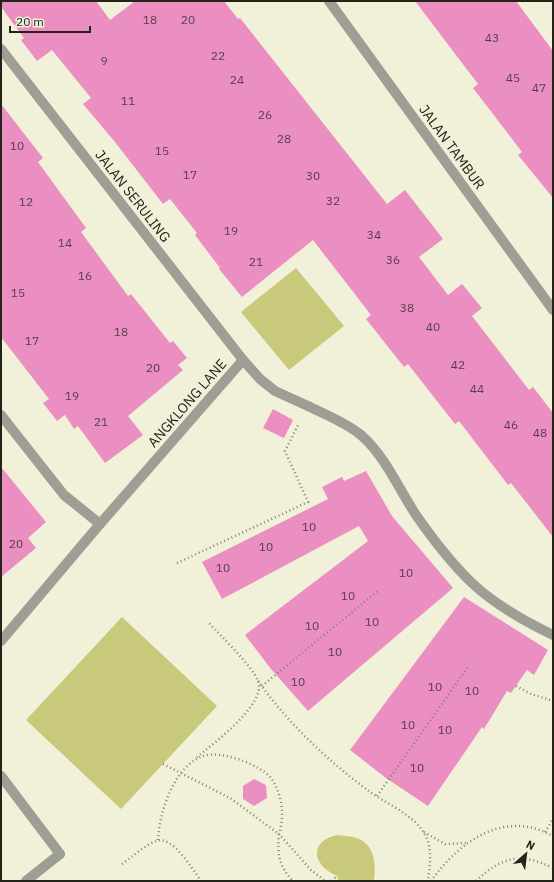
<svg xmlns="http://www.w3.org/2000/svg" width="554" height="882" viewBox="0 0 554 882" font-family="'IBM Plex Sans',sans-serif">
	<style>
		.green { fill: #c8c97a }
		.building { fill: #eb8fc2 }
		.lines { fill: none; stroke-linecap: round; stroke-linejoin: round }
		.path { stroke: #838473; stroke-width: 2.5; stroke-dasharray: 1 3; stroke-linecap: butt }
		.lane { stroke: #9e9e94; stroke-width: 10 }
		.street { stroke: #9e9e94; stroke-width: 10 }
		.labels { text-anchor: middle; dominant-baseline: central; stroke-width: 3; stroke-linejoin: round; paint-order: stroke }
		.number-label { font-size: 12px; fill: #553e44 }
		.street-label { font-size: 14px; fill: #23231a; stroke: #f0f1d8 }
	</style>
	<rect width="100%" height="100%" fill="#f0f1d8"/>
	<g class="green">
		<path d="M296,268L344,326L289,370L241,312Z"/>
		<path d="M122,617L217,706L121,809L26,720Z"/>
		<path d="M338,835C343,836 348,836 353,837C375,842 376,863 374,881H339L337,876C312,865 308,841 338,835Z"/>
	</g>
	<g class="building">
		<path d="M1,1H96L110,20L135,1H224L238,19L240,18L387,204L405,190L443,239L419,257L448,295L462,284L482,308L472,316L529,390L533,387L553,413V537L511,483L508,485L459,421L455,424L408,364L404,367L366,319L371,315L313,240L242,297L219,269L220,268L195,235L197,233L170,199L163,204L115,142L83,104L91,98L52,50L37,61L21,40L24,38L1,7Z"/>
		<path d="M415,1H516L553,51V198L518,155L522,152L473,88L478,84Z"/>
		<path d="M1,104L43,158L38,162L86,228L81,232L128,296L131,294L170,343L173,341L187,358L178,365L183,370L128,416L143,435L105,463L78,426L74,429L65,415L57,421L43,403L49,399L1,337Z"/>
		<path d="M273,409L293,420L284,438L263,428Z"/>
		<path d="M1,467L46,522L28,538L36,548L1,577Z"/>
		<path d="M366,471L392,516L453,588L308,711L271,669L245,635L368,541L359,526L222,599L202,562L328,499L322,487L342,477L344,481Z"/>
		<path d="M464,597L548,650L534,675L527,670L511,693L507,691L484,729L482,727L428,806L386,778L350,750Z"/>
		<path d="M254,779L266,785L267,798L254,806L243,799V786Z"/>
	</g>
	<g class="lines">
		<g class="path">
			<path d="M177,563L308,502L285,451L299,423"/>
			<path d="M258,681C288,723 325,758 366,789C384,803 412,813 424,833C433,847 430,865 428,881"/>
			<path d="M262,686L379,590"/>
			<path d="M516,686L531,694L553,701"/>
			<path d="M197,757C213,744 267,704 258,681C253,667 220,635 208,622"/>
			<path d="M163,764L230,798L279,834C277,853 279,867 293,881"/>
			<path d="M377,796L468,667"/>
			<path d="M424,832L445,844L467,843"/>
			<path d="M545,832L553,819"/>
			<path d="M158,840C159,813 174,766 203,756C221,750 259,764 271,778C282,793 285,816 279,834L311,870L325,881"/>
			<path d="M122,864C133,856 144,846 156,841C173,835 192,869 201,881"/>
			<path d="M332,881L337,876"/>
			<path d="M431,881C460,841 504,809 553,836"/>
			<path d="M476,881C501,857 521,852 553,868"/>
		</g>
		<g class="lane">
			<path d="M308,406C326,415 345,422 361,435C386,457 398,488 416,515C432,538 451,563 472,583C495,605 524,621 553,635"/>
			<path d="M26,881L60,854"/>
		</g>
		<g class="street">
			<path d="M329,1L553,310"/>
			<path d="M1,49L243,360L260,379L275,391L308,406"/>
			<path d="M1,415L64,495L100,524"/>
			<path d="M1,641L100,524L243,360"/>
			<path d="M1,776L60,854"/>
		</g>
	</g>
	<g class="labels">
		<g class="number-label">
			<text x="150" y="19">18</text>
			<text x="188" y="19">20</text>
			<text x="492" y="37">43</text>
			<text x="218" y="55">22</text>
			<text x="104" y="60">9</text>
			<text x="513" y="77">45</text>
			<text x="237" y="79">24</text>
			<text x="539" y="87">47</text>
			<text x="128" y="100">11</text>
			<text x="265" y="114">26</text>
			<text x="284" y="138">28</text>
			<text x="17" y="145">10</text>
			<text x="162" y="150">15</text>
			<text x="190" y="174">17</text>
			<text x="313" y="175">30</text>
			<text x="333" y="200">32</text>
			<text x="26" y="201">12</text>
			<text x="231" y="230">19</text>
			<text x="374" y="234">34</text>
			<text x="65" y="242">14</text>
			<text x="393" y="259">36</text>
			<text x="256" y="261">21</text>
			<text x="85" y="275">16</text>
			<text x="18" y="292">15</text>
			<text x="407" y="307">38</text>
			<text x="433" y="326">40</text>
			<text x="121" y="331">18</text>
			<text x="32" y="340">17</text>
			<text x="458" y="364">42</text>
			<text x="153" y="367">20</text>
			<text x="477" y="388">44</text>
			<text x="72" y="395">19</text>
			<text x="101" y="421">21</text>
			<text x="511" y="424">46</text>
			<text x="540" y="432">48</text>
			<text x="309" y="526">10</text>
			<text x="16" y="543">20</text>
			<text x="266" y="546">10</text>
			<text x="223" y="567">10</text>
			<text x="406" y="572">10</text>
			<text x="348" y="595">10</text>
			<text x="372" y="621">10</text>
			<text x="312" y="625">10</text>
			<text x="335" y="651">10</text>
			<text x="298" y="681">10</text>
			<text x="435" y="686">10</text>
			<text x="472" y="690">10</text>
			<text x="408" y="724">10</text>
			<text x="445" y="729">10</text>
			<text x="417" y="767">10</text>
		</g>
		<g class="street-label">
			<text transform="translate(452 147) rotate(54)">JALAN TAMBUR</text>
			<text transform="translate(133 196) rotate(52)">JALAN SERULING</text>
			<text transform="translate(187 403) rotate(-49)">ANGKLONG LANE</text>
		</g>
	</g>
	<rect width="554" height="882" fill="none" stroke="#23231a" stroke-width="4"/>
	<g transform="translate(526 854) rotate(28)" stroke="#f0f1d8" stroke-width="3" paint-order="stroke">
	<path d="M0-3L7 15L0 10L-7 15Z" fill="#23231a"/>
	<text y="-6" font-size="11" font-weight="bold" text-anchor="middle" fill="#23231a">N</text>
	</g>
	<path d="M10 26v6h80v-6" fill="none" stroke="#23231a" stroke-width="2"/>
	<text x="16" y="26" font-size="12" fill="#23231a" stroke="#f0f1d8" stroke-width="3" paint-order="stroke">20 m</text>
</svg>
